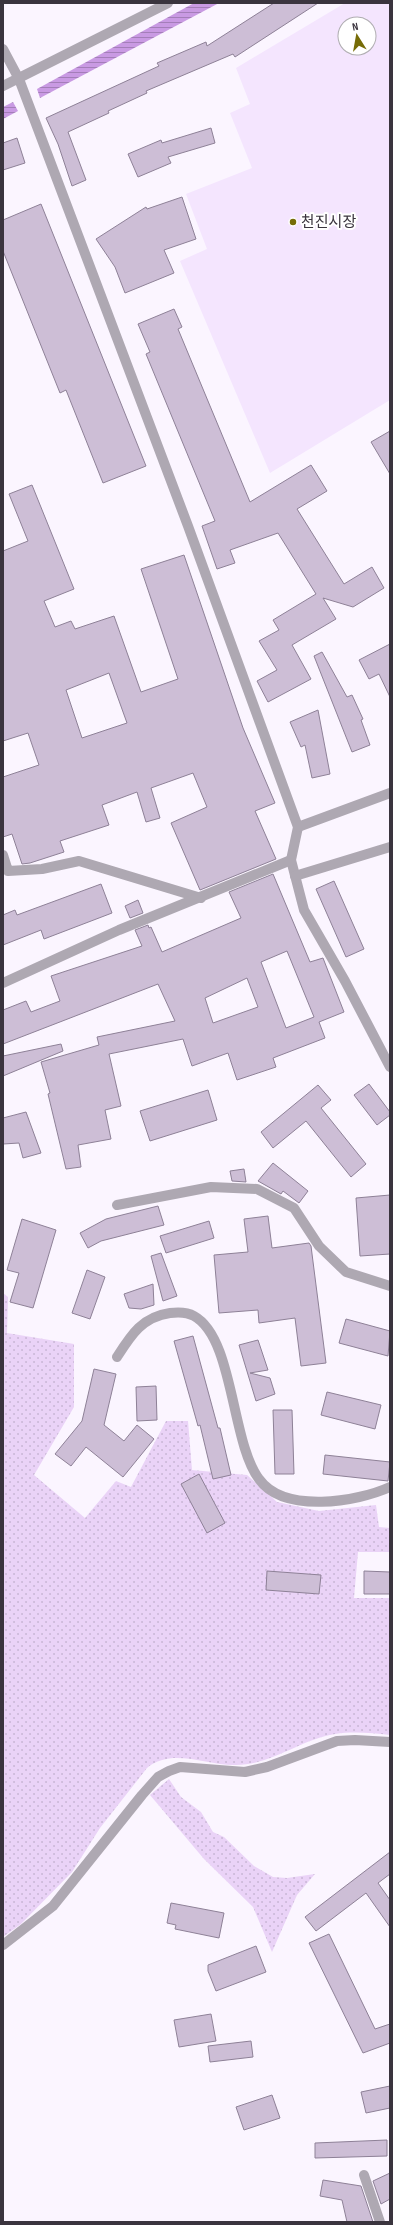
<svg xmlns="http://www.w3.org/2000/svg" width="393" height="2225" viewBox="0 0 393 2225" font-family="'Sofia Sans Condensed','Noto Sans KR',sans-serif">
	<style>
		.built { fill: #f4e5fe; fill-rule: evenodd }
		.grass { fill: url(#grass-dots) }
		.water { fill: url(#water-rules) }
		.building { fill: #cdbed6; stroke: #8e8197; fill-rule: evenodd }
		.lines { fill: none; stroke-linecap: round; stroke-linejoin: round }
		.minor { stroke: #aea8b2; stroke-width: 10 }
		.poi-dot { fill: #766c07; stroke: #fff; stroke-width: 1.5 }
		.labels { text-anchor: middle; dominant-baseline: central; stroke-width: 4; stroke-linejoin: round; paint-order: stroke }
		.poi-label { font-size: 15px; fill: #3a343e; stroke: #fff; text-anchor: start }
	</style>
	<defs>
		<pattern id="grass-dots" width="8" height="8" patternUnits="userSpaceOnUse"><rect width="8" height="8" fill="#ead3f7"/><path d="M2 2h.1M6 6h.1" fill="none" stroke="#c9b6d5" stroke-width="1.8" stroke-linecap="round"/></pattern>
		<pattern id="water-rules" width="6" height="5" patternUnits="userSpaceOnUse"><rect width="6" height="5" fill="#c99ae3"/><path d="M0 2.5h6" fill="none" stroke="#a47eb9"/></pattern>
	</defs>
	<rect width="100%" height="100%" fill="#fbf5ff"/>
	<path class="built" d="M345,3H390V400L270,473L180,261L207,249L186,194L252,168L230,113L250,104L236,68ZM345,24H369V48H345Z"/>
	<g class="grass">
		<path d="M3,1293L8,1297L7,1333L74,1344V1407L34,1475L85,1518L116,1481L131,1487L166,1421H188L192,1470L247,1475L277,1502L319,1511L376,1505L379,1527L390,1528V1552H358L354,1598H390V1735C372,1733 353,1731 335,1734C301,1739 272,1765 236,1765C207,1766 172,1747 147,1768L100,1828L72,1872L21,1924L3,1937Z"/>
		<path d="M169,1779L181,1797L201,1812L213,1832L224,1837L254,1866L273,1877L287,1878L315,1874L297,1895L272,1952L253,1907L204,1859L150,1795Z"/>
	</g>
	<g class="water">
		<path d="M194,3H219L40,98L37,89Z"/>
		<path d="M13,102L18,111L3,119V107Z"/>
	</g>
	<g class="building">
		<path d="M274,3H318L235,57L233,54L146,91L147,93L108,111L109,113L68,132L86,180L72,186L58,144L46,118L159,66L157,63L206,42L207,46Z"/>
		<path d="M211,128L215,143L168,157L171,163L138,177L128,154L161,140L162,143Z"/>
		<path d="M17,138L25,163L3,170V143Z"/>
		<path d="M182,197L196,239L164,250L174,273L125,293L115,267L96,239L146,207L147,209Z"/>
		<path d="M41,204L146,466L103,483L66,390L60,393L3,251V220Z"/>
		<path d="M174,309L182,327L178,329L250,502L311,465L327,491L297,509L344,584L372,567L384,588L353,607L323,598L336,619L292,645L311,679L268,702L257,681L277,670L259,641L279,630L273,620L316,594L278,533L230,550L235,563L217,569L202,526L215,521L146,354L150,352L138,324Z"/>
		<path d="M390,431V474L371,442Z"/>
		<path d="M32,485L74,589L44,601L55,627L71,621L75,629L114,616L141,692L178,679L141,569L184,555L243,728L275,803L255,811L276,859L200,890L171,823L207,807L193,773L151,788L160,818L146,822L137,792L102,805L109,825L60,841L64,852L30,863L22,864L12,834L3,837V777L39,765L28,733L3,741V551L28,541L9,494ZM109,673L127,723L82,738L66,690Z"/>
		<path d="M390,644V697L379,674L369,679L359,660Z"/>
		<path d="M322,652L347,697L352,695L363,719L361,720L370,745L352,752L314,656Z"/>
		<path d="M318,710L330,774L312,778L305,745L301,747L290,722Z"/>
		<path d="M273,874L310,962L323,958L344,1012L319,1022L325,1038L273,1058L276,1067L237,1080L228,1053L192,1066L183,1039L109,1054L121,1106L105,1110L111,1139L78,1145L81,1167L66,1169L48,1094L50,1093L41,1062L99,1045L97,1037L175,1021L158,984L3,1044V1010L26,1001L31,1012L60,1001L51,976L142,946L135,930L148,925L149,928L151,927L162,952L241,918L229,892ZM287,951L314,1017L286,1028L261,962ZM247,978L258,1007L213,1023L205,998Z"/>
		<path d="M334,881L364,949L346,957L316,889Z"/>
		<path d="M101,884L112,913L44,939L41,930L3,945V915L15,910L17,915Z"/>
		<path d="M138,900L143,913L130,918L125,906Z"/>
		<path d="M61,1044L63,1051L3,1076V1056Z"/>
		<path d="M369,1084L390,1112V1115L377,1125L354,1095Z"/>
		<path d="M318,1085L331,1100L321,1108L366,1164L351,1177L306,1121L273,1148L261,1132Z"/>
		<path d="M208,1090L217,1120L150,1141L140,1111Z"/>
		<path d="M26,1112L41,1153L23,1158L19,1143L3,1144V1118Z"/>
		<path d="M273,1163L308,1191L299,1203L283,1191L281,1194L258,1181Z"/>
		<path d="M244,1169L246,1182L232,1181L230,1171Z"/>
		<path d="M390,1195V1254L360,1256L356,1198Z"/>
		<path d="M158,1206L164,1225L101,1241L88,1248L80,1233L106,1219Z"/>
		<path d="M268,1216L272,1248L309,1243L311,1246L326,1363L301,1366L295,1318L259,1323L258,1310L219,1313L214,1255L248,1252L244,1219Z"/>
		<path d="M22,1219L56,1230L33,1308L10,1302L19,1273L7,1270Z"/>
		<path d="M209,1221L214,1238L166,1253L160,1236Z"/>
		<path d="M161,1253L177,1296L163,1301L151,1256Z"/>
		<path d="M87,1270L105,1277L90,1319L72,1313Z"/>
		<path d="M153,1284L154,1305L141,1309L129,1308L124,1294Z"/>
		<path d="M346,1319L390,1331L388,1356L339,1343Z"/>
		<path d="M193,1336L218,1428H220L231,1475L213,1479L200,1425L198,1426L174,1341Z"/>
		<path d="M258,1340L268,1370L250,1373L270,1378L275,1394L256,1401L239,1345Z"/>
		<path d="M94,1369L116,1374L104,1425L124,1441L137,1425L154,1439L123,1477L86,1447L71,1466L55,1454L82,1421Z"/>
		<path d="M156,1386L157,1420L137,1421L136,1387Z"/>
		<path d="M327,1392L381,1405L375,1429L321,1415Z"/>
		<path d="M273,1410H292L294,1474H275Z"/>
		<path d="M325,1455L390,1462L388,1481L323,1474Z"/>
		<path d="M199,1474L225,1523L207,1533L181,1484Z"/>
		<path d="M267,1571L321,1575L319,1594L266,1590Z"/>
		<path d="M364,1571L390,1572V1594H364Z"/>
		<path d="M390,1852V1874L378,1883L390,1900V1927L366,1893L316,1931L305,1917Z"/>
		<path d="M171,1903L224,1913L219,1938L175,1929L176,1925L167,1923Z"/>
		<path d="M329,1934L375,2029L390,2024V2043L363,2053L309,1943Z"/>
		<path d="M256,1946L266,1972L216,1991L208,1971V1965Z"/>
		<path d="M211,2014L216,2041L179,2047L174,2020Z"/>
		<path d="M251,2041L253,2057L210,2062L208,2046Z"/>
		<path d="M390,2086V2108L366,2113L361,2092Z"/>
		<path d="M272,2095L280,2118L244,2130L236,2107Z"/>
		<path d="M387,2140V2156L315,2158V2143Z"/>
		<path d="M390,2173V2199L381,2204L373,2181Z"/>
		<path d="M323,2180L361,2186L373,2222H347L342,2200L320,2196Z"/>
	</g>
	<g class="lines">
		<g class="minor">
			<path d="M3,49L19,79L188,526L298,827L291,860L304,910L345,981L390,1067"/>
			<path d="M3,86L168,3"/>
			<path d="M298,827L390,793"/>
			<path d="M3,855L8,871L42,869L79,861L201,898"/>
			<path d="M295,876L390,847"/>
			<path d="M3,983L119,930L291,860"/>
			<path d="M117,1205L211,1187L257,1189L294,1208L319,1246L346,1272L390,1286"/>
			<path d="M117,1357C131,1335 142,1317 170,1313C178,1312 187,1312 194,1316C234,1338 231,1442 259,1479C284,1514 357,1502 390,1487"/>
			<path d="M3,1945L53,1906L142,1795L158,1777L169,1771L180,1767L245,1772L267,1767L337,1741L355,1740L390,1742"/>
			<path d="M364,2175L380,2222"/>
		</g>
	</g>
	<circle class="poi-dot" cx="293" cy="222" r="4"/>
	<g class="labels">
		<g class="poi-label">
			<text x="301" y="222">천진시장</text>
		</g>
	</g>
	<rect width="393" height="2225" fill="none" stroke="#3a343e" stroke-width="8"/>
	<g transform="translate(357 36) rotate(349)"><circle r="19" fill="#ffffff" stroke="#b0aeb2"/>
	<path d="M0-3L7 15L0 10L-7 15Z" fill="#766c07"/>
	<text y="-6" font-size="11" font-weight="bold" text-anchor="middle" fill="#3a343e">N</text>
	</g>
</svg>
